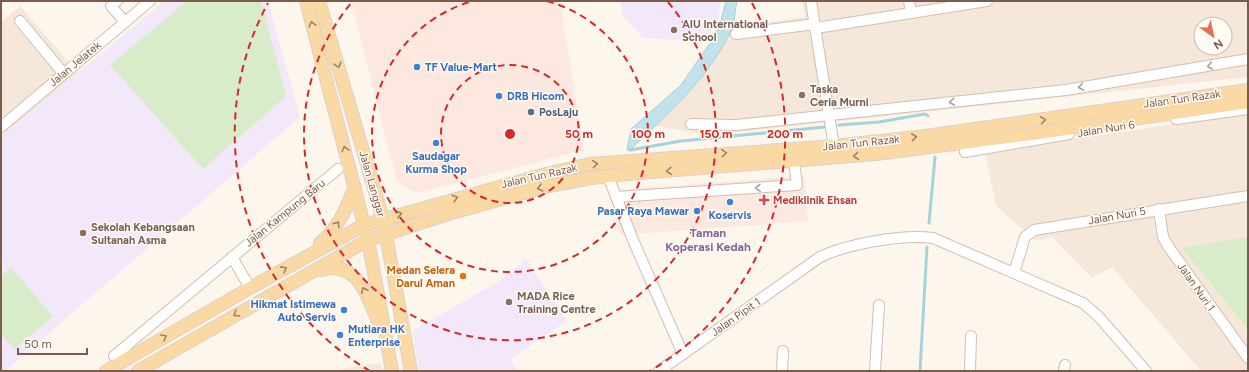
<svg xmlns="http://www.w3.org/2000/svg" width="1249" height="372" viewBox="0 0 1249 372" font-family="Figtree,sans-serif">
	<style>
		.residential { fill: #f5e8da; fill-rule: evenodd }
		.commercial { fill: #fde8e0 }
		.education { fill: #f3e8fa }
		.green { fill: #d8ecc9 }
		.water { fill: #bfe3e8; stroke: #a5d3da }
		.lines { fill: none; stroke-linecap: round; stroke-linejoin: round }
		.stream { stroke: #a5d3da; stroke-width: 3 }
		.minor-casing { stroke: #d1beb0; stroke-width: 12 }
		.major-casing { stroke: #dad1cd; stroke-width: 14 }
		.minor { stroke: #fff; stroke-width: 10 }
		.major { stroke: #fbd9a5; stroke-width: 12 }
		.oneway { stroke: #a18267 }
		.oneway2 { stroke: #af9d94 }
		.ring { fill: none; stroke: #d62828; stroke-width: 2; stroke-dasharray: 7 5 }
		.education-dot { fill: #8d6e63; stroke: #fffaf3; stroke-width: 1.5 }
		.shop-dot { fill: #3f7fe0; stroke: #fffaf3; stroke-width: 1.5 }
		.service-dot { fill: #5c6f8a; stroke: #fffaf3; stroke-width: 1.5 }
		.health-dot { fill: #e0444e; stroke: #fffaf3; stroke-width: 1.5 }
		.food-dot { fill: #e8710a; stroke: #fffaf3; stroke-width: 1.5 }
		.labels { text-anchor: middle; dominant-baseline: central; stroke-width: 3; stroke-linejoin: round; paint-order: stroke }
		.education-label { font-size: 11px; font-weight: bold; fill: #785e54; stroke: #fffaf3; text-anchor: start }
		.street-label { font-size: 11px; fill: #7a5c4d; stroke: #fffaf3 }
		.shop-label { font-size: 11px; font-weight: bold; fill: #366cbe; stroke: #fffaf3; text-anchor: start }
		.service-label { font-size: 11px; font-weight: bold; fill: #4e5e75; stroke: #fffaf3; text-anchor: start }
		.health-label { font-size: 11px; font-weight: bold; fill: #be3a42; stroke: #fffaf3; text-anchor: start }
		.food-label { font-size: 11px; font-weight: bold; fill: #c56008; stroke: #fffaf3; text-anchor: end }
		.neighbourhood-label { font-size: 12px; font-weight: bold; fill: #846695; stroke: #fffaf3 }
		.centre { fill: #d62828; stroke: #fffaf3; stroke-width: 2 }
		.ring-label { font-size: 12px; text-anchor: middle; font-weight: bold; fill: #d62828; stroke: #fffaf3; stroke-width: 3; stroke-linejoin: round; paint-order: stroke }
	</style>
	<rect width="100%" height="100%" fill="#fdf6ec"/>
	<g class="residential">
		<path d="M802,1H1248V77L712,135L654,126L688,93L709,65L732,27L805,17ZM1201,24H1225V48H1201Z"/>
		<path d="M20,6L78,73L1,137V22Z"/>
		<path d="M1248,113V371H1201L1112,267L1092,278L1052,237L1036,241L996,206L985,152Z"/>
		<path d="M381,363L383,371H338L341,369Z"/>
	</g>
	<g class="commercial">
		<path d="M351,1H483V3L491,1H560L584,150L417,193L397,182Z"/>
		<path d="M804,176L808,221L621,235L617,226L614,190Z"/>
	</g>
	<g class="education">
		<path d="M164,1H268L300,117L5,371H1V137Z"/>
		<path d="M620,1H721L717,21L706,42L643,38L623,16Z"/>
		<path d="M526,259L567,321L510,359L518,371H419L412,331L498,282Z"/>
	</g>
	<g class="green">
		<path d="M187,1H261L286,96L203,169L110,65Z"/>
		<path d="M1248,237V329L1182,248Z"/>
		<path d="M11,267L53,317L14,349L1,334V276Z"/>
	</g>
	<path class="water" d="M726,1H737C735,10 735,20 732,28C711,77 667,114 630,150H627L631,129L681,85L712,40L720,24Z"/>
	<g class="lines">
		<g class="stream">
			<path d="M839,125L879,122L925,114L928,116"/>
			<path d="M630,150L681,141L825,127"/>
			<path d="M929,223L935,157"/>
			<path d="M920,371L927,247"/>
		</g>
		<defs>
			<g id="minor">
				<path d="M117,1L111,6L125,22"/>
				<path d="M811,1L835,153"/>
				<path d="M909,1L911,13"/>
				<path d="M20,21L64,74"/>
				<path d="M816,28L987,1"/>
				<path d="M736,34L815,24"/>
				<path d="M1176,119L1248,109"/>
				<path d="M691,124L736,125L1066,90L1248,59"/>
				<path d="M1,127L150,1"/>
				<path d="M965,152L1069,134"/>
				<path d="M608,176L633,240L683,354"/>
				<path d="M616,197L797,185L794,161"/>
				<path d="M1159,209L1163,237L1168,246L1248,358"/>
				<path d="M232,257L250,288"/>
				<path d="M1014,273L1025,237L1034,230L1248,196"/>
				<path d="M114,356L338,169"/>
				<path d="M659,371L820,257C847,244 903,234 933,238L1083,303L1099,317L1146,371"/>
				<path d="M782,371L783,351"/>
				<path d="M875,371L879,305"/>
				<path d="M970,371L971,336"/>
				<path d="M1064,371L1065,365"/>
			</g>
			<g id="major">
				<path d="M306,1L368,240L392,371"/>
				<path d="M319,1L383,219L411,371"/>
				<path d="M320,243C338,228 346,209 355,187"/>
				<path d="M320,270C356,260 366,292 377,319"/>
				<path d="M106,371L250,288L364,225L546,174L590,164L834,146L926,136L1248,90"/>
				<path d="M138,371L368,240L448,214L549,186L591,178L627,174L876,154L1039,133L1248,102"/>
			</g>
		</defs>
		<use href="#minor" class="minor-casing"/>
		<use href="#major" class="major-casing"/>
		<use href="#minor" class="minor"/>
		<use href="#major" class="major"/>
	</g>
	<defs><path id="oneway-chevron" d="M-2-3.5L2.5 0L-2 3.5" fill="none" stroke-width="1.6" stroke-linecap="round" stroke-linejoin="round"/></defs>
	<g class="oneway">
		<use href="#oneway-chevron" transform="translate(312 24) rotate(-104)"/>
		<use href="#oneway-chevron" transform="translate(338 65) rotate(74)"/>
		<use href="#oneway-chevron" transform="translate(1043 120) rotate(-8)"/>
		<use href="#oneway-chevron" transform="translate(914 137) rotate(-6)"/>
		<use href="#oneway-chevron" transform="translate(345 149) rotate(-104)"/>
		<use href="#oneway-chevron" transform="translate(724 153) rotate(-4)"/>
		<use href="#oneway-chevron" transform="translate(856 156) rotate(174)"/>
		<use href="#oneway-chevron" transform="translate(595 164) rotate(-6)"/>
		<use href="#oneway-chevron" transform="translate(669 171) rotate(175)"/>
		<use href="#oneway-chevron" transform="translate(540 188) rotate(166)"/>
		<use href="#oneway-chevron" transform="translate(455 198) rotate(-16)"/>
		<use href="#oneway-chevron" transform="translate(399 214) rotate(-15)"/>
		<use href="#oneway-chevron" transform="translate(337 224) rotate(-58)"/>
		<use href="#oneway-chevron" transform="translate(284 269) rotate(-29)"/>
		<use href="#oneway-chevron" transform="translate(364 290) rotate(-117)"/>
		<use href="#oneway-chevron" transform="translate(236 314) rotate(150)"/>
		<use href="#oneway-chevron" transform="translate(164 337) rotate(-30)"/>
	</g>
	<g class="oneway2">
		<use href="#oneway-chevron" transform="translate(1210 66) rotate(170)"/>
		<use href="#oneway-chevron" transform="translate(1081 87) rotate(170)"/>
		<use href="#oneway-chevron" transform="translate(952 102) rotate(174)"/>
		<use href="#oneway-chevron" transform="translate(758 188) rotate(176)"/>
	</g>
	<g class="ring">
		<circle cx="510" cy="134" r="69"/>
		<path d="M547 1A138 138 0 1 1 473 1"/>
		<path d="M668 2A206 206 0 1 1 352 2"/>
		<path d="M370 371A275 275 0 0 1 268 3M752 3A275 275 0 0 1 650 371"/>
	</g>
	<g class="education-dot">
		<circle cx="674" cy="30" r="4"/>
		<circle cx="802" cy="95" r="4"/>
		<circle cx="83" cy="233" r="4"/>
		<circle cx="509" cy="302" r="4"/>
	</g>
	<g class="shop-dot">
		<circle cx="417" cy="67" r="4"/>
		<circle cx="499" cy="96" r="4"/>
		<circle cx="436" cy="143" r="4"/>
		<circle cx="730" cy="202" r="4"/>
		<circle cx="697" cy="211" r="4"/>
		<circle cx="344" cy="310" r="4"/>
		<circle cx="340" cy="335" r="4"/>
	</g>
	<circle class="service-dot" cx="531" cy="112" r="4"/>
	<path class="health-dot" d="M762 194h4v4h4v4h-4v4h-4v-4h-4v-4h4z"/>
	<circle class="food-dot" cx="463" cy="276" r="4"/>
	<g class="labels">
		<g class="education-label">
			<text x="682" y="24">AIU International<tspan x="682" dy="13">School</tspan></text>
			<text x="810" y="89">Taska<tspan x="810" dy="13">Ceria Murni</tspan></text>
			<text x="91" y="227">Sekolah Kebangsaan<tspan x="91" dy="13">Sultanah Asma</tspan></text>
			<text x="517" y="296">MADA Rice<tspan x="517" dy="13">Training Centre</tspan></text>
		</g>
		<g class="street-label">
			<text transform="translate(75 64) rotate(-40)">Jalan Jelatek</text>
			<text transform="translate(1182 99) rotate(-8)">Jalan Tun Razak</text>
			<text transform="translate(1106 129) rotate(-9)">Jalan Nuri 6</text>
			<text transform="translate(861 143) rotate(-6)">Jalan Tun Razak</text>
			<text transform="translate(539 176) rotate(-13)">Jalan Tun Razak</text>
			<text transform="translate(372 184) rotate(74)">Jalan Langgar</text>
			<text transform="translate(285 213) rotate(-39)">Jalan Kampung Baru</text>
			<text transform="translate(1117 216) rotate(-10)">Jalan Nuri 5</text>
			<text transform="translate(1196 287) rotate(55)">Jalan Nuri 1</text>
			<text transform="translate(736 317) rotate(-35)">Jalan Pipit 1</text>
		</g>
		<g class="shop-label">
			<text x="425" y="67">TF Value-Mart</text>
			<text x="507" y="96">DRB Hicom</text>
			<text x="436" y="156" text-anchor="middle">Saudagar<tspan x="436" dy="13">Kurma Shop</tspan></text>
			<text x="689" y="211" text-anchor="end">Pasar Raya Mawar</text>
			<text x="730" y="215" text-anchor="middle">Koservis</text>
			<text x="336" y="304" text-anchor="end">Hikmat Istimewa<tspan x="336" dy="13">Auto Servis</tspan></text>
			<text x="348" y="329">Mutiara HK<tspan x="348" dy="13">Enterprise</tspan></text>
		</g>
		<g class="service-label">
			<text x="539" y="112">PosLaju</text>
		</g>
		<g class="health-label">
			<text x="773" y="200">Mediklinik Ehsan</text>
		</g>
		<g class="food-label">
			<text x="455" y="270">Medan Selera<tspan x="455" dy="13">Darul Aman</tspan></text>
		</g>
		<g class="neighbourhood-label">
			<text x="708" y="233">Taman<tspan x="708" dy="14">Koperasi Kedah</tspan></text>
		</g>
	</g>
	<circle cx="510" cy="134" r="6" class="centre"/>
	<g class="ring-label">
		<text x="579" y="138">50 m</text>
		<text x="648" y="138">100 m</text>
		<text x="716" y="138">150 m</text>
		<text x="785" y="138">200 m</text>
	</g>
	<rect width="1249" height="372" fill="none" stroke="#7a5c4d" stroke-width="4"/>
	<g transform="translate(1213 36) rotate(147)"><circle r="19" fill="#fffaf3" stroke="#cabbb1"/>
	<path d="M0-3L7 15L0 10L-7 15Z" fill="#e76f51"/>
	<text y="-6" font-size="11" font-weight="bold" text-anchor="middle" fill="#7a5c4d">N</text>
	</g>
	<path d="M18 348v6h69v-6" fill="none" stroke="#7a5c4d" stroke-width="2"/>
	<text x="24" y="348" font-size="12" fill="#7a5c4d" stroke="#fffaf3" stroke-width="3" paint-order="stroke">50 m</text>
</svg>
